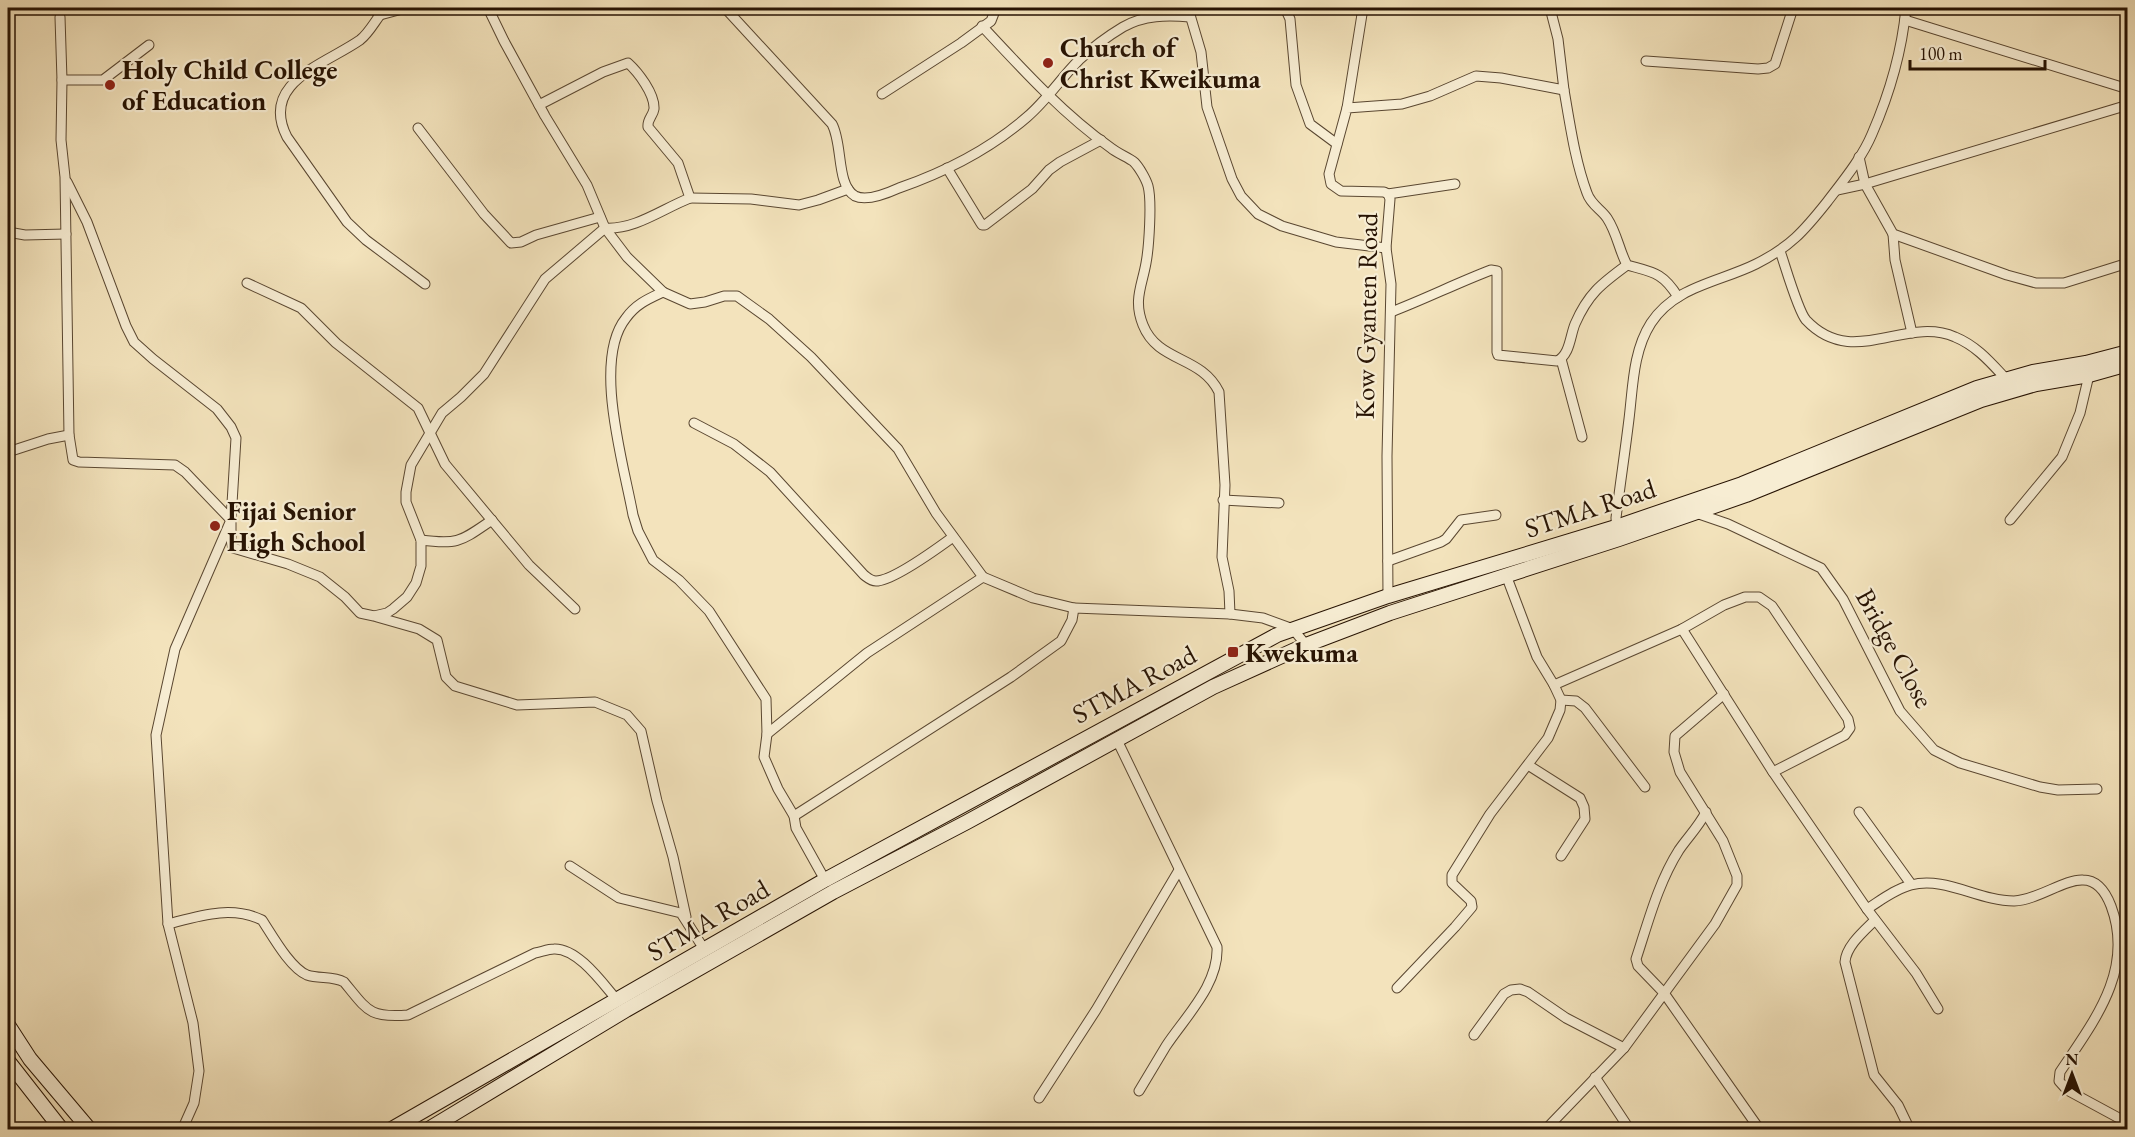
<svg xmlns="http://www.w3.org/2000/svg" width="2135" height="1137" viewBox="0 0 2135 1137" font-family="'EB Garamond',serif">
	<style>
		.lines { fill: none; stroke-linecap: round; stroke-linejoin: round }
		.street-casing { stroke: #5a4731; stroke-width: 11 }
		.secondary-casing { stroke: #271303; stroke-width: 16 }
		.street { stroke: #f7edd3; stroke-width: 9 }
		.secondary { stroke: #f7edd3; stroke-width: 14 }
		.poi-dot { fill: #8f2418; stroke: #f7edd3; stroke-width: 2 }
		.labels { text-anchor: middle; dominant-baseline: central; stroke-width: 4.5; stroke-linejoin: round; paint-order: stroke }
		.poi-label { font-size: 27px; font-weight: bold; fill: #271303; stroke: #f7edd3; text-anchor: start }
		.street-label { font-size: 27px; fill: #271303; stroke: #f7edd3 }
	</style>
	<rect width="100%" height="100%" fill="#f3e3bc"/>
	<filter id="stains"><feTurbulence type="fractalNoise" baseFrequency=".00333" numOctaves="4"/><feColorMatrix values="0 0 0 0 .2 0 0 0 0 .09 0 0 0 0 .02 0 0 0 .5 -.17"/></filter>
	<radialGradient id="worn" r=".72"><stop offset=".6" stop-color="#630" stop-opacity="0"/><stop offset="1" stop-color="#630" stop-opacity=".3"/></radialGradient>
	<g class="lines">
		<defs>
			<g id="street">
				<path d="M373,8L380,15L406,8"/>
				<path d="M488,8L504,41L545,116L587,185L605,228L627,257L663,292L690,304L705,302L724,296H737L769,319L811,357L898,449L936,513L983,577"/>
				<path d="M725,8L832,124C843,144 836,185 855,196C867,202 888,193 899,188C945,172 990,149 1027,117C1047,100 1061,78 1079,60C1092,48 1108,36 1123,27C1144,15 1167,15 1190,17"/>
				<path d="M1188,8L1201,52L1207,107L1232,179L1241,196L1258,214L1282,226L1336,242L1386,248"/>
				<path d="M1285,8L1290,19L1296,85L1310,124L1337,144"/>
				<path d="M380,15C374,23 368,34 360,40C326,64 259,82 287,137L347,222L366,240L425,284"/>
				<path d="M60,17L62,80L61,140L65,177L69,435L73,460L79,462L175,465L185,472L231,520V540L233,548L288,564L320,577L345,597L360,613L374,616L387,613L393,609L407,597L416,583L421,566V540L406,502V492L411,465L442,413L461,397L484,374L545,279L605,228C635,230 662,209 690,198L678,163L648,127C647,119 653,116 654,109C655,94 638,72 628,63L603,72L539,105"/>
				<path d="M1905,20L2128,89"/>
				<path d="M982,26C1021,68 1064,115 1111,148C1117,153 1129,158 1134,162C1139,167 1146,179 1148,186C1152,201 1149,247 1146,263C1142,286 1133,300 1143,325C1158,363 1201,355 1219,392L1225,485L1222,557L1229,591L1230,614"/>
				<path d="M1646,61L1758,69L1768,68L1775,64L1793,8"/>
				<path d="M62,80H103L149,45"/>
				<path d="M1564,90C1570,124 1575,161 1587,193C1591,205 1601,209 1607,218C1617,233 1619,250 1627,265C1652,272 1663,272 1678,297"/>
				<path d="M882,94L961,43L991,21L996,8"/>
				<path d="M1347,108L1363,8"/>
				<path d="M418,128L484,214L511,243L521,242L536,235L600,217"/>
				<path d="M1859,157L1865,184L1893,234L2007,275L2036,283H2064L2128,263"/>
				<path d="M947,168L980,222L982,225H985L1032,189L1049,170L1060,162L1101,140"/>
				<path d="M67,182L87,222L126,326L134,342L153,359L217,409L231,427L236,438L231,520L175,649L156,735L168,924L193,1023L199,1071L194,1103L182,1130"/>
				<path d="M1837,190L1865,184L2128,105"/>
				<path d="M1388,194L1455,184"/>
				<path d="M690,198L751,199L799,205L818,200L848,189"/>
				<path d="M8,232L25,235L66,234"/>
				<path d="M1893,234L1895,260L1912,333"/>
				<path d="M1780,251C1785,265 1798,311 1806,320C1853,370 1905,315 1955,337C1977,346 1991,363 2007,380"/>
				<path d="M247,283L301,308L336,343L418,408L445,464L529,565L575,609"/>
				<path d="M663,292C648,299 636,304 626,318C592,360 624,465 633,515L638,531L653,560L679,580L709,611L766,699L767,734L764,757L778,789L794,816L796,828L825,880"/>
				<path d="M1391,312C1425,299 1457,283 1491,270L1497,271V352L1498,355L1557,361C1570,355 1570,336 1575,324C1588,294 1601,284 1627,265"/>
				<path d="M1561,359L1582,437"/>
				<path d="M694,423L734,444L770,472L864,575C868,578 871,581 876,581C893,581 938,548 953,537"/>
				<path d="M8,452L48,439L69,435"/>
				<path d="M1223,500L1279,503"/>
				<path d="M1696,513L1728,524L1821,568L1843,599L1900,711L1934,750L1960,763L2040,787L2058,790L2097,789"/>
				<path d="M2010,520L2062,457L2080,413L2089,375"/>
				<path d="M1617,531L1616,518C1620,485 1625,452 1629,419C1633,386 1633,351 1651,323C1675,286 1720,282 1756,264C1790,247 1804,231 1827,202C1843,181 1862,158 1872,134C1889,95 1902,50 1906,8"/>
				<path d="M421,540C459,545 461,541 492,520"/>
				<path d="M1388,561L1441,542L1446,539L1461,520L1496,515"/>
				<path d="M1388,596L1387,456L1391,284L1386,248L1390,199L1388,194L1384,192L1341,191L1331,184L1329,174L1347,108L1402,104L1430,96L1476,76L1501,78L1564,90L1558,39L1550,8"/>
				<path d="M377,617L419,629L437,640L446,677L455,686L517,705L595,702L627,715L641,731L657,801L673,857L686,917"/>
				<path d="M1682,629L1773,772L1867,909L1916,973L1938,1009"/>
				<path d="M1554,685L1682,629L1724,605L1745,597H1759L1772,606L1848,719L1850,728L1845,735L1773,772"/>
				<path d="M1561,700L1576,701L1585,708L1645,787"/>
				<path d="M767,734L867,653L983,577L1033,598L1074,608"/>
				<path d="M1117,740L1217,947C1219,984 1186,1016 1166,1046C1157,1061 1148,1076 1139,1091"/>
				<path d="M1528,765L1580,798L1584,807L1585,819L1561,856"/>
				<path d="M1706,812C1699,826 1688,837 1679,850C1658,883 1648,923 1636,959L1638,966L1664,993L1760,1130"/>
				<path d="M1859,812L1911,884"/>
				<path d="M794,816L1011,677L1061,641L1072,620L1074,608L1230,614L1263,618L1293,629L1306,645"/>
				<path d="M570,866L619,898L681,913L704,949"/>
				<path d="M1867,909C1880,901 1895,889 1911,885C1945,876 1979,901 2014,901C2038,900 2064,879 2083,880C2098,880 2106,893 2111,906C2135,970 2094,1021 2060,1072L2059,1081L2067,1090L2128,1123"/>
				<path d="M1875,920C1864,931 1846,946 1845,962L1874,1075L1898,1105L1910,1130"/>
				<path d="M168,924C199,916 231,905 262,920C272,935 290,968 307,975C319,979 333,976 344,982C368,1011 369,1018 408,1015L535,953C541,952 548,949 554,949C578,948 603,984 617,1000"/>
				<path d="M1397,988L1455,927L1472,907L1471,901L1452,883V875L1490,814L1548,738L1560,710L1561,700L1554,685L1537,657L1506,575"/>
				<path d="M1474,1035L1504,994L1511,990L1520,989L1528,992L1566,1018L1624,1048"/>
				<path d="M1595,1077L1630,1130"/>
				<path d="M1039,1098L1096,1010L1179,870"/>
				<path d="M1545,1130L1624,1048L1715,924L1737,885V876L1723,841L1680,772L1674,752L1675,736L1724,694"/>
			</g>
			<g id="secondary">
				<path d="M8,1025L30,1059L90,1130"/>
				<path d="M8,1061L62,1130"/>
				<path d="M390,1130L825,880L1277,635L1388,596L1616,527L1742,484L1977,388L2033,372L2086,363L2128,352"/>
				<path d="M427,1130L626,1010L833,892L967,822L1213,687L1306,645L1390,613L1619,539L1746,495L1981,400L2036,384L2089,375L2128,364"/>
			</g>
		</defs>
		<use href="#street" class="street-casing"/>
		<use href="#secondary" class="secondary-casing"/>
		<use href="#street" class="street"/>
		<use href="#secondary" class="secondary"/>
	</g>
	<g class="poi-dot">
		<circle cx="1048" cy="63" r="6"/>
		<circle cx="110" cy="85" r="6"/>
		<circle cx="215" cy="526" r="6"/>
		<rect x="1227" y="646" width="12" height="12" rx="3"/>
	</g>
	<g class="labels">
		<g class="poi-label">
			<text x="1060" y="47">Church of<tspan x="1060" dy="31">Christ Kweikuma</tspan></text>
			<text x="122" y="69">Holy Child College<tspan x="122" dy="31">of Education</tspan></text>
			<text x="227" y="510">Fijai Senior<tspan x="227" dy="31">High School</tspan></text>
			<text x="1245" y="652">Kwekuma</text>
		</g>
		<g class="street-label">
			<text transform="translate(1366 316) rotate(-89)">Kow Gyanten Road</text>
			<text transform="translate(1590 508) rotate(-18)">STMA Road</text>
			<text transform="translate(1895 648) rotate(61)">Bridge Close</text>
			<text transform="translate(1134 684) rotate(-28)">STMA Road</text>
			<text transform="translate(708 920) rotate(-30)">STMA Road</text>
		</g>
	</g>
	<rect width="2135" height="1137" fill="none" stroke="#f3e3bc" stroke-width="30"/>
	<rect x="9" y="9" width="2117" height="1119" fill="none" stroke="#271303" stroke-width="3"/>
	<rect x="15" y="15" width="2105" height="1107" fill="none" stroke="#271303" stroke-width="1.5"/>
	<g transform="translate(2072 1074)" stroke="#f7edd3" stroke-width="4.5" paint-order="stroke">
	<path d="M0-4.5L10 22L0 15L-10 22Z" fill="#271303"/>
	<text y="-9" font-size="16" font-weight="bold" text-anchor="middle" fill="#271303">N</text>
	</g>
	<path d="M1910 60v9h135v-9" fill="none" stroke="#271303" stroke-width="3"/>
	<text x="1919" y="60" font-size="18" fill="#271303" stroke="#f7edd3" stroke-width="4.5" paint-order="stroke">100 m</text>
	<rect width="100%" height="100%" filter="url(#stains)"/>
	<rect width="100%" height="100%" fill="url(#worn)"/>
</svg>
